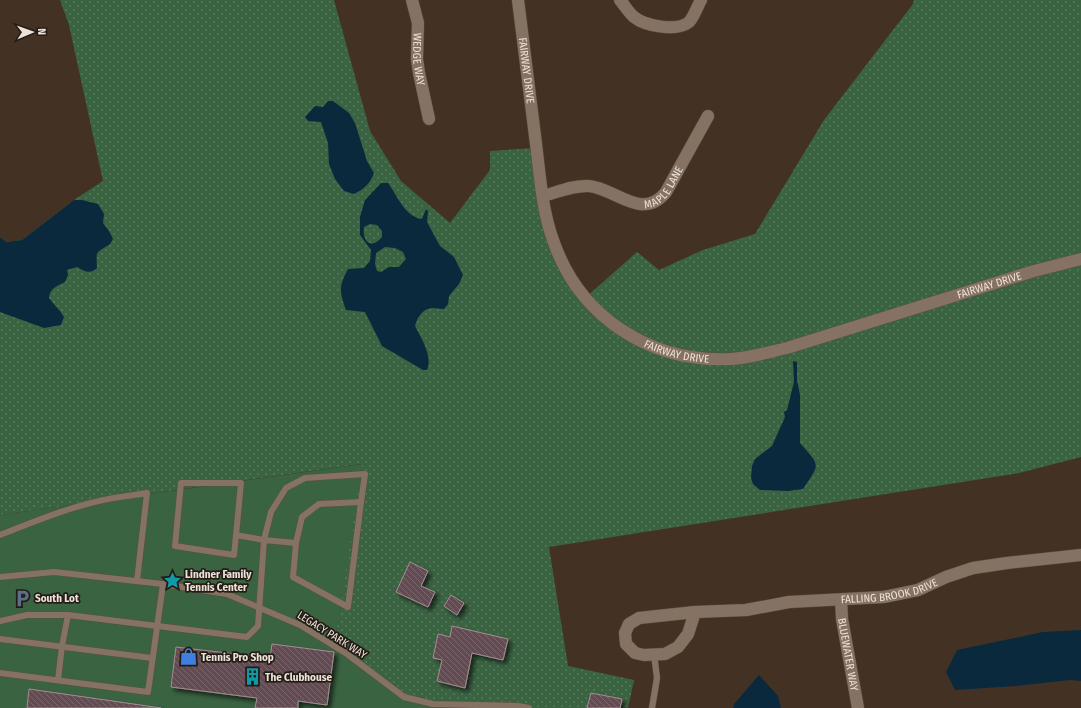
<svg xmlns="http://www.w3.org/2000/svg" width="1081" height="708" viewBox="0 0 1081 708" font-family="'Fira Sans Condensed',sans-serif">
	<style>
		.green { fill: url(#green-dots) }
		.pitch { fill: #3a6342 }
		.water { fill: #0a293c; fill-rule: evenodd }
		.building { fill: url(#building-back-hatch); stroke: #a68c93; filter: url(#shadow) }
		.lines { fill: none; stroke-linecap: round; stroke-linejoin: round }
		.lane-casing { stroke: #5c4e42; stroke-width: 7 }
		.street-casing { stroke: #5c4e42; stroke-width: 13 }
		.lane { stroke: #857262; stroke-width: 6 }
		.street { stroke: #857262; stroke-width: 12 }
		.labels { text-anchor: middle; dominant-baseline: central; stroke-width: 3.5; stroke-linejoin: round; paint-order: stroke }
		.street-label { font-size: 11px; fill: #ede2da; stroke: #231c15 }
		.poi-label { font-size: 11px; font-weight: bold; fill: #ede2da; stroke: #231c15; text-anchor: start }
	</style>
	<defs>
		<pattern id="green-dots" width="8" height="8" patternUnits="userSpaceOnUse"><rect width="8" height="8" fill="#3a6342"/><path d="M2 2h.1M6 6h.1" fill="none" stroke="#57795d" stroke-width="1.8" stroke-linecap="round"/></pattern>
		<pattern id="building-back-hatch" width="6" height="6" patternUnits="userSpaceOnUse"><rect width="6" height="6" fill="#634c53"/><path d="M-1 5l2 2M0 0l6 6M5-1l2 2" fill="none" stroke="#7a666b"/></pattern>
		<filter id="shadow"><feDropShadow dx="3.5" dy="3.5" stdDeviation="2" flood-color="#0009"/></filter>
	</defs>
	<rect width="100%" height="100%" fill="#433224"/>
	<path class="green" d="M60,0H334L370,131L401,181L450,223L490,170V151L536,148L546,218L585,298L637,252L659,270L703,250L755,234L824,120L913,4L914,0H1081V457L1019,473L549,547L568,666L634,680L628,708H520L433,704L404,697L334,646L361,464L0,515V237L6,242L22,240L74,200L103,181L69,25Z"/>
	<path class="pitch" d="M362,464L334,646L404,697L433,704L520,708H0V515Z"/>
	<g class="water">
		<path d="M328,101H333L349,113L355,123L367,161L374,173C370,184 364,189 354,194L344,191L335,179L329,164L328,143L321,122L308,121L305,117L315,106L323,107Z"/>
		<path d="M381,183H388C397,195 405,217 422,219L426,209L428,211L427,222L440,246L454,257L463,275L459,284L449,296L448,304L444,309C440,309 435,308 432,308C422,309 417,318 415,326C421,338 433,356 427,370H423L382,346L365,312L346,310C339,291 339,286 348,269L364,268L370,261L371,250L360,235V217L365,200ZM370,224L377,225L382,231V237C371,250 362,242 364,227ZM385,247L395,248L403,252L406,259L399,267H389L381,272L377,271L375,264L376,253Z"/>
		<path d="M74,200H82L98,204L104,214L103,223L109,231L113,239L110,244C96,254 96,248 97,268C90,275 84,271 77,267L67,270L68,275L65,282C57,286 50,288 49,298C54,305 60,310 64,317L61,325L44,328L0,312V237L6,242L22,240Z"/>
		<path d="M793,361L797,362V380L800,395V443C821,467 820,463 803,489L788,491L760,490L753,484L751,478L752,466L755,459L772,446L785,417L784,412L787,410L794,382Z"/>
		<path d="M1081,630V681L1070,680L1015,686L955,690L946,672L957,650L1043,632Z"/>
		<path d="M759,675L778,696L781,708H733L734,704Z"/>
	</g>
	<g class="building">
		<path d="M410,562L428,571L421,586L435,592L428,607L396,592Z"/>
		<path d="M451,595L464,603L457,615L444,606Z"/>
		<path d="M452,626L508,639L503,660L472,653L465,688L437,681L442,660L433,658L438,634L450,637Z"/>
		<path d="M272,644L334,652L327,705L298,701V708H255L257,698L171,687L176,647L270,658Z"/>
		<path d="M29,689L161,708H27Z"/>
		<path d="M591,693L622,699L620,708H587Z"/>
	</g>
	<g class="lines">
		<defs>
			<g id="lane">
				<path d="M0,535C35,521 77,504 114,498C125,496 136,495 147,493L137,581"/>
				<path d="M236,535L241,483H181L175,546L234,555L236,535L264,540L271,512L286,488L305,478L365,474L361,502"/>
				<path d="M0,577L54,572L163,584L227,594L300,625L347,654L404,697L433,704L518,706L529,708"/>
				<path d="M0,621L27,615H68L247,637L258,626L264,540L296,543L293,577L348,607L361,502L319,504L302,517L296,543"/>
				<path d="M0,639L152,658"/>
				<path d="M0,673L148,692L163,584"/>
				<path d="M58,680L62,646L68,615"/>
				<path d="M652,708L657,678L654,654"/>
			</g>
			<g id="street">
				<path id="s1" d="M412,0L418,23L417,59L419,73L429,119"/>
				<path id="s2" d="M518,0C524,48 530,96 536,144C540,176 542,210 553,240C579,317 650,363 731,359C750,358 769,352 787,348L1034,271L1081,259"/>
				<path d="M620,0C625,6 629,13 634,17C645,26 677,32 689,22C694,17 697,7 701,0"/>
				<path id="s3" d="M543,196C558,192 573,185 589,186C615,188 642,222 666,192L708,116"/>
				<path id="s4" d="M841,600L842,619L858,708"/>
				<path id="s5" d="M695,612L688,634L678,647L665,654L644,655L635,653L626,644L625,633L629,624L639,618L695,612L746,610L789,602L884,597L918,590L946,577L973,568L1007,563L1081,555"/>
			</g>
		</defs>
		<use href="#lane" class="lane-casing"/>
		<use href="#street" class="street-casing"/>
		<use href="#lane" class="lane"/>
		<use href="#street" class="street"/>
	</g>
	<defs>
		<symbol id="sight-bare" viewBox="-9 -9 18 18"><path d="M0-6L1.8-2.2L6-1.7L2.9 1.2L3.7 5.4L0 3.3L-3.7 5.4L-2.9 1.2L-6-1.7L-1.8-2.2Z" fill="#0f9aa8" stroke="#231c15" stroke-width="2.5" paint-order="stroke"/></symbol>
		<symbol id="parking-bare" viewBox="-9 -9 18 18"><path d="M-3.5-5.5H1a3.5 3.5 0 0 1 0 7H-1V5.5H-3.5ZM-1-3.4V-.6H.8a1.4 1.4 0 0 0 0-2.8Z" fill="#5c6f8a" stroke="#231c15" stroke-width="2.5" paint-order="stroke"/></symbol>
		<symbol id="shop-bare" viewBox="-9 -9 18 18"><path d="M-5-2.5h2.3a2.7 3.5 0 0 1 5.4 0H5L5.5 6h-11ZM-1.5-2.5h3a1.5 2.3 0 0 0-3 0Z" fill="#3f7fe0" stroke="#231c15" stroke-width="2.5" paint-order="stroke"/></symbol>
		<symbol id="building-bare" viewBox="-9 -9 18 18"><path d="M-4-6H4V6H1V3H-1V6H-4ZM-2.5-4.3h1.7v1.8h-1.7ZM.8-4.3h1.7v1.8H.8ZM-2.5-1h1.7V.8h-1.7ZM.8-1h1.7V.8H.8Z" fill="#0f9aa8" stroke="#231c15" stroke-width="2.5" paint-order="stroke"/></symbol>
	</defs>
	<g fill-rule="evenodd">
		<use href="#sight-bare" x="160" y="568" width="25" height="25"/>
		<use href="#parking-bare" x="10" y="586" width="25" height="25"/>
		<use href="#shop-bare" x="176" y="644" width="25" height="25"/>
		<use href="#building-bare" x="240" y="664" width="25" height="25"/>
	</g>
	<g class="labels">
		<g class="street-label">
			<text stroke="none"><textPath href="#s1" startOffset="60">WEDGE WAY</textPath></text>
			<text stroke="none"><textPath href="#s2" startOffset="71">FAIRWAY DRIVE</textPath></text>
			<text stroke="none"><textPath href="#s3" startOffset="133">MAPLE LANE</textPath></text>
			<text stroke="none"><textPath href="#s2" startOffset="742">FAIRWAY DRIVE</textPath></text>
			<text stroke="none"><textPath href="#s2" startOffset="418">FAIRWAY DRIVE</textPath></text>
			<text stroke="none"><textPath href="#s5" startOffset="382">FALLING BROOK DRIVE</textPath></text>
			<text transform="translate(332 635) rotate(32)">LEGACY PARK WAY</text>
			<text stroke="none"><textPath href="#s4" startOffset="55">BLUEWATER WAY</textPath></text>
		</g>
		<g class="poi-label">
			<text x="185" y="574">Lindner Family<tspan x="185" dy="13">Tennis Center</tspan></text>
			<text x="35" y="598">South Lot</text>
			<text x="201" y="657">Tennis Pro Shop</text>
			<text x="265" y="677">The Clubhouse</text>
		</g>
	</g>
	<g transform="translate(32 32) rotate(88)" stroke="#231c15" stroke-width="3" paint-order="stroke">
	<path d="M0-3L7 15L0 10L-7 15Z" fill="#ede2da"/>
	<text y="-6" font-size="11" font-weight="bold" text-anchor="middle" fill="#ede2da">N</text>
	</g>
</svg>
